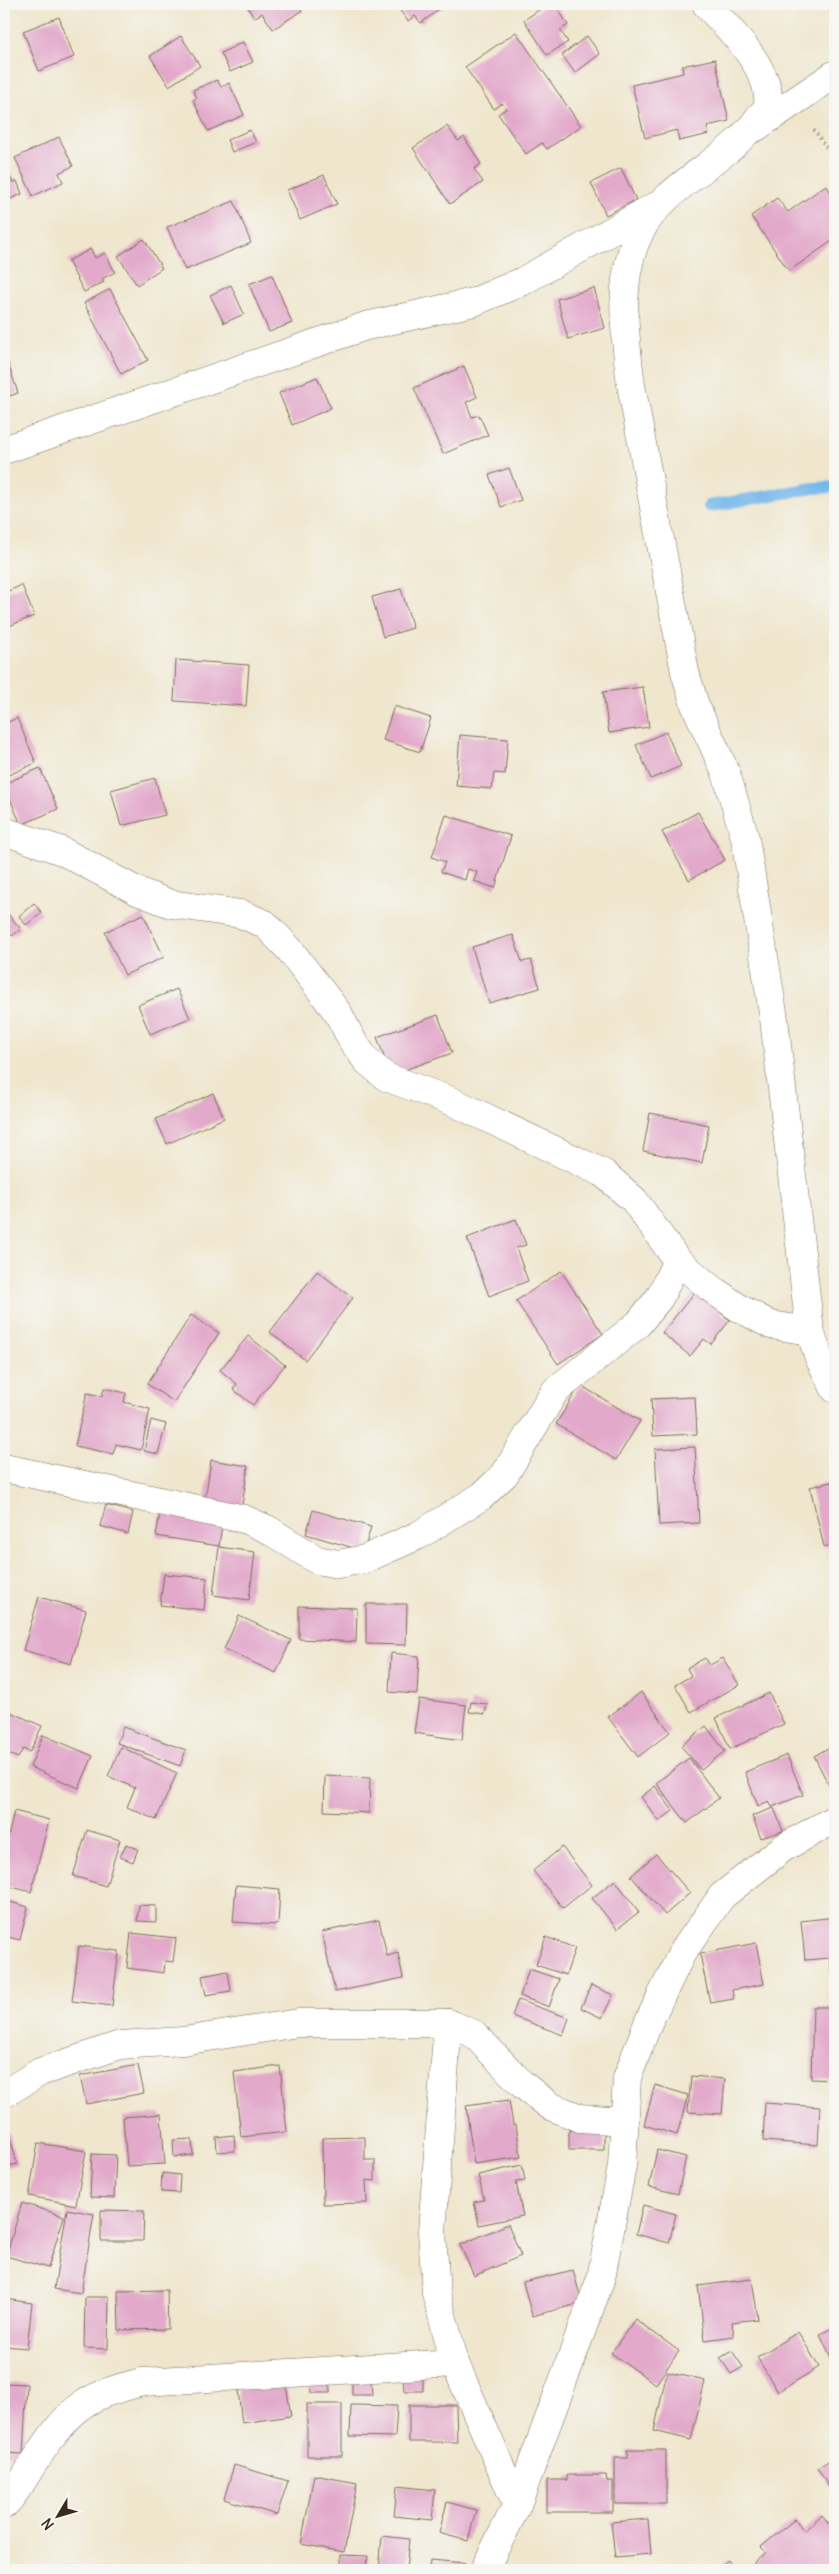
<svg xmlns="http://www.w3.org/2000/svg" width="839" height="2574" viewBox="0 0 839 2574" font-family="Delius,sans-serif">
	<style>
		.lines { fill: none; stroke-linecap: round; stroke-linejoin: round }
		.stream { stroke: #74b8ea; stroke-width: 12 }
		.building { fill: #e2a9ca }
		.street-casing { stroke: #7a6c5b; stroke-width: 29 }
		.path { stroke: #7a6c5b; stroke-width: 3; stroke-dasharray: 1 4; stroke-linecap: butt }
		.street { stroke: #fff; stroke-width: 28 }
	</style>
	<rect width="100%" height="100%" fill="#f6f6f2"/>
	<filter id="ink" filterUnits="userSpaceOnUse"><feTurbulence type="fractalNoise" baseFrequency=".02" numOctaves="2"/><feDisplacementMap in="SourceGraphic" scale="10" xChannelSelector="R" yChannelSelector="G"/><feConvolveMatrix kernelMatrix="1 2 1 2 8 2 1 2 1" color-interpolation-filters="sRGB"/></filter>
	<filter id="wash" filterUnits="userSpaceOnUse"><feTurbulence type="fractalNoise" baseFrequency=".0096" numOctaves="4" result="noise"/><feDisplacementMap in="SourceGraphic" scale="20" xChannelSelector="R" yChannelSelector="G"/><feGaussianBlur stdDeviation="1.12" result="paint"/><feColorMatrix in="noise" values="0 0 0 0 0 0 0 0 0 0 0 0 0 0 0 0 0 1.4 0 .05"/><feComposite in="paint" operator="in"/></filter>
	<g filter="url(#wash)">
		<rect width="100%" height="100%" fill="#efe6cd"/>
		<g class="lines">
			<path class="stream" d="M709,506L813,488L835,487"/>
		</g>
		<g id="blocks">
			<g class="building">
				<path d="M246,4H298L302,11L273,29L262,13L254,18Z"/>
				<path d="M395,4H446L421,23L415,16L408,21Z"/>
				<path d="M548,4H555L568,25L560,30L568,42L547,55L524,20Z"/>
				<path d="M59,17L74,57L39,71L23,31Z"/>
				<path d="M516,32L581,126L547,149L542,143L526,154L498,114L506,109L502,103L494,109L465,67Z"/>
				<path d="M181,36L200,66L169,86L150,56Z"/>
				<path d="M587,36L600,54L575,73L562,55Z"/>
				<path d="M243,42L253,62L230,72L221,53Z"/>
				<path d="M715,59L729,121L707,126L709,134L679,141L677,130L645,138L632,85L683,73L682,66Z"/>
				<path d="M217,80L221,87L229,83L244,115L208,131L193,100L197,98L193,90Z"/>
				<path d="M447,126L458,141L464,137L481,164L474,169L483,182L450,204L413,148Z"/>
				<path d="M250,130L256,142L232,152L227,140Z"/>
				<path d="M59,137L73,166L59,173L63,182L33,196L15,158Z"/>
				<path d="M6,167L13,183L17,181L22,194L4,202V168Z"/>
				<path d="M621,168L636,200L606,215L591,183Z"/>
				<path d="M324,175L337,204L300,220L287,190Z"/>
				<path d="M826,185L835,198V239L789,271L751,216L777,198L788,212Z"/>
				<path d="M234,201L251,243L185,270L167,227Z"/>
				<path d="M144,239L162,268L137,285L118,256Z"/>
				<path d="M91,249L95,258L105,253L115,272L102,279L104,282L84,292L68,261Z"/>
				<path d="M272,275L292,323L269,332L249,284Z"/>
				<path d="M231,285L244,314L224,323L210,295Z"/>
				<path d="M594,288L605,328L568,339L557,299Z"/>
				<path d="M110,289L148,360L121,374L84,303Z"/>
				<path d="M4,351L18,393L4,398Z"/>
				<path d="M464,366L477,397L466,402L472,417L479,415L488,435L443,454L414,388Z"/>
				<path d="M317,377L331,408L292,425L279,393Z"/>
				<path d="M509,468L521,500L501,507L489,475Z"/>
				<path d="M22,585L34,616L4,628V593Z"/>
				<path d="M401,589L413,628L383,637L372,597Z"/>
				<path d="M176,660L249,665L246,706L174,701Z"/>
				<path d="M643,687L649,727L609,733L603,692Z"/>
				<path d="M394,706L431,718L420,752L383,740Z"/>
				<path d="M17,718L36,763L4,777V724Z"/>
				<path d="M666,732L681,766L651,779L636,745Z"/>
				<path d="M460,735L508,739L505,774L494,773L492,789L456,786Z"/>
				<path d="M40,768L58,809L21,825L4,784Z"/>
				<path d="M155,778L165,815L121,826L111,790Z"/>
				<path d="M698,812L725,860L689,880L662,832Z"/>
				<path d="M446,815L511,836L495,888L474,881L477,872L468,869L465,880L441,872L445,862L432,857Z"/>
				<path d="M34,903L42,913L26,925L19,916Z"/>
				<path d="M7,913L21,929L12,936L4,925V916Z"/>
				<path d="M143,914L164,957L125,975L105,932Z"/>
				<path d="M513,935L522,962L531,960L540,988L489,1003L472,947Z"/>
				<path d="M177,989L190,1018L150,1034L138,1005Z"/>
				<path d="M438,1015L452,1053L391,1075L377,1037Z"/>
				<path d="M213,1093L224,1118L167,1144L156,1119Z"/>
				<path d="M650,1113L709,1125L702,1163L643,1151Z"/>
				<path d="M516,1219L526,1245L516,1248L528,1281L489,1296L467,1238Z"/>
				<path d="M317,1271L353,1298L305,1360L270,1332Z"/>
				<path d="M561,1271L603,1334L558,1364L516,1301Z"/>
				<path d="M695,1292L730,1320L711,1344L704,1339L690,1356L662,1333Z"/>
				<path d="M191,1315L219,1333L174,1402L147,1384Z"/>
				<path d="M248,1336L285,1365L253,1405L233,1389L237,1384L220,1370Z"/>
				<path d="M580,1385L640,1421L616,1460L556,1424Z"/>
				<path d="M104,1388L126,1393L124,1402L150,1409L141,1450L116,1444L113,1454L75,1446L87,1393L102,1396Z"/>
				<path d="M695,1397L697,1434L653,1436L651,1399Z"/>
				<path d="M151,1420L166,1424L158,1454L144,1451Z"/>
				<path d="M695,1447L699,1523L659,1525L655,1449Z"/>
				<path d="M211,1460L248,1466L241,1512L204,1506Z"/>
				<path d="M835,1481V1544L824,1547L810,1487Z"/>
				<path d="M106,1505L133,1512L128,1534L100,1526Z"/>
				<path d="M313,1510L371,1527L364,1551L306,1534Z"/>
				<path d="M160,1514L222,1525L219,1546L156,1536Z"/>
				<path d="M219,1547L255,1552L249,1600L213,1595Z"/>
				<path d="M164,1574L207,1578L204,1610L160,1605Z"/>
				<path d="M39,1597L86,1610L71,1664L23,1650Z"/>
				<path d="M366,1604H407L406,1645L366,1644Z"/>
				<path d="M299,1606L357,1608L356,1642L299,1639Z"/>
				<path d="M239,1616L291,1640L276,1673L224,1649Z"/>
				<path d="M391,1653L419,1656L417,1694L389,1692Z"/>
				<path d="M705,1658L710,1665L723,1658L739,1685L691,1712L675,1685L691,1676L687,1668Z"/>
				<path d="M641,1692L670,1732L638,1757L608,1717Z"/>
				<path d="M769,1693L784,1724L730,1749L716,1718Z"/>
				<path d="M419,1699L466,1705L462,1740L414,1733Z"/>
				<path d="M471,1702L487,1704L485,1714L469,1712Z"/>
				<path d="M4,1709L42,1726L30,1752L23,1749L18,1758L4,1752Z"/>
				<path d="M706,1726L725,1751L701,1770L681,1746Z"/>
				<path d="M123,1727L186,1750L180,1766L117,1743Z"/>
				<path d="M43,1735L93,1756L79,1788L30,1767Z"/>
				<path d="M835,1744V1797L814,1756Z"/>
				<path d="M121,1747L177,1773L156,1820L127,1807L135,1788L108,1776Z"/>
				<path d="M787,1755L803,1795L772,1807L769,1801L758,1806L745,1772Z"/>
				<path d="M689,1758L719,1798L687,1823L656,1783Z"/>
				<path d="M325,1776L370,1778L369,1813L324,1811Z"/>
				<path d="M655,1786L673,1811L659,1821L641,1797Z"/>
				<path d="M774,1808L783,1831L761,1838L752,1816Z"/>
				<path d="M14,1811L49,1820L31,1892L4,1885V1855Z"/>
				<path d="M87,1830L120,1840L106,1886L73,1876Z"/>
				<path d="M126,1844L138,1849L133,1862L120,1857Z"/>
				<path d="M562,1847L592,1885L563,1908L533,1871Z"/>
				<path d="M656,1854L690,1893L665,1915L631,1876Z"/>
				<path d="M615,1880L639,1912L617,1929L592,1898Z"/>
				<path d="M236,1885L280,1889L278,1925L233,1922Z"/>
				<path d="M4,1900L28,1907L20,1940L4,1936Z"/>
				<path d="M139,1905L156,1906V1922L137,1921Z"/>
				<path d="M835,1917V1971L832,1972L830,1958L805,1960L801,1921Z"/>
				<path d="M379,1920L387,1956L398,1953L403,1978L335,1992L322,1932Z"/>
				<path d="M131,1933L176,1938L173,1962L165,1961L164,1973L127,1968Z"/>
				<path d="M546,1937L575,1948L566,1975L536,1965Z"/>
				<path d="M756,1943L764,1984L732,1990L734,1999L710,2003L700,1954Z"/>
				<path d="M79,1946L119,1951L112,2006L72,2001Z"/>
				<path d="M529,1969L559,1979L549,2007L520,1996Z"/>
				<path d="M228,1971L231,1991L206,1995L202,1976Z"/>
				<path d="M591,1985L613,1995L602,2018L581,2008Z"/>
				<path d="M518,2000L569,2018L563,2035L512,2016Z"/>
				<path d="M813,2007H835V2080L811,2079Z"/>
				<path d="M138,2065L144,2093L86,2104L80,2076Z"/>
				<path d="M280,2066L287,2132L241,2137L234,2072Z"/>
				<path d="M691,2076L725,2079L722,2114L688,2112Z"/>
				<path d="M655,2085L688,2095L677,2135L644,2125Z"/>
				<path d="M509,2100L513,2125L516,2124L521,2157L474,2164L466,2106Z"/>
				<path d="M765,2103L820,2107L818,2145L763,2141Z"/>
				<path d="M161,2114L165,2164L127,2166L123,2117Z"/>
				<path d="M569,2130L604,2131V2150H569Z"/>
				<path d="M9,2133L17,2164L4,2168V2134Z"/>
				<path d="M234,2135L235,2151L217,2152L216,2137Z"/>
				<path d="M365,2137V2160H375V2181L366,2180L367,2203L323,2204L322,2138Z"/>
				<path d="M192,2139L193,2155L174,2157L173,2140Z"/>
				<path d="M38,2143L86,2151L76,2205L29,2196Z"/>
				<path d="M657,2150L686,2157L678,2194L649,2187Z"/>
				<path d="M92,2154L116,2155L114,2198L90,2197Z"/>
				<path d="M522,2165L525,2181L516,2182L523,2216L479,2225L474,2202L484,2200L478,2175Z"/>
				<path d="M162,2173L180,2175L179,2193L161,2192Z"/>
				<path d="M22,2203L64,2216L48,2268L6,2256Z"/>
				<path d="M643,2205L676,2214L669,2243L636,2234Z"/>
				<path d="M67,2209L94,2214L81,2293L54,2289Z"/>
				<path d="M101,2210L144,2211L143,2241H101Z"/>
				<path d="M508,2224L521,2256L474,2276L460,2245Z"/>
				<path d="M573,2270L582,2303L532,2316L523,2282Z"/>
				<path d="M752,2279L758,2319L732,2322L734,2336L705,2340L698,2286Z"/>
				<path d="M167,2290L168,2329L119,2330L118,2291Z"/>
				<path d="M85,2297H109L108,2349L84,2348Z"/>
				<path d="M4,2299L32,2303L27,2348L4,2346Z"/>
				<path d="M635,2319L679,2351L656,2384L611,2353Z"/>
				<path d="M835,2327V2366L820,2334Z"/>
				<path d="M798,2332L819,2367L778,2392L757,2357Z"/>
				<path d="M732,2351L743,2367L731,2374L720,2358Z"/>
				<path d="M667,2372L705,2381L691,2440L654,2431Z"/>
				<path d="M423,2375V2391H404L403,2376Z"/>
				<path d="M330,2377V2393H311L310,2378Z"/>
				<path d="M352,2380H371L372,2395H352Z"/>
				<path d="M4,2383L27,2384L23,2454L4,2453Z"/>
				<path d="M286,2384L291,2416L242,2423L238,2390Z"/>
				<rect x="307" y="2404" width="35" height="52"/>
				<path d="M351,2405L397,2406L395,2437L350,2436Z"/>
				<path d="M409,2405H456L457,2442H409Z"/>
				<path d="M627,2450H666V2504H615V2458H627Z"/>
				<path d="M835,2457V2494L834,2495L817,2468Z"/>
				<path d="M234,2465L288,2481L277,2515L224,2499Z"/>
				<path d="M314,2475L357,2483L344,2552L301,2544Z"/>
				<path d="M567,2475H606L607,2481H613V2512H547V2480H567Z"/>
				<path d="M397,2486L435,2490L432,2520L394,2516Z"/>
				<path d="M447,2502L476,2510L468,2541L439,2533Z"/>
				<path d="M822,2515L835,2531V2561L830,2565L832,2570H753L750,2567L766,2552L761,2547L795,2519L804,2531Z"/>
				<path d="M648,2519L651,2554L615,2557L611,2522Z"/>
				<path d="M382,2536L409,2539L406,2570H379Z"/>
				<path d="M341,2555L368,2556L367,2570H341Z"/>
				<path d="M430,2560L465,2563L464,2570H429Z"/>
				<path d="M728,2560L735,2570H714Z"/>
				<path d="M68,2565L105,2569V2570H67Z"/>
			</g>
		</g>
	</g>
	<g filter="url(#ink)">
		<use href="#blocks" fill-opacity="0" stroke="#7a6c5b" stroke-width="1"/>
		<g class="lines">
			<defs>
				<g id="street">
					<path d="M706,4C727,27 754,52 765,82C767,87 769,100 768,105C767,109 762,114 759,117C728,163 666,182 640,232C616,279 625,335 631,385L685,672L695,705L726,773L745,838L774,1019L810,1331L819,1358L835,1389"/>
					<path d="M755,128L835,74"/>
					<path d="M4,450L366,326L474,302L523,281L654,207"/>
					<path d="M4,831L62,851L137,891L171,904L241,914L265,924L289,949L338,1013L353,1042L367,1061L386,1077L451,1101L603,1173L634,1200L677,1260L709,1287L739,1308L771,1325L810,1331"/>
					<path d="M4,1468L244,1519L267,1529L317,1560L338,1564L365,1559L419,1535L482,1496L505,1474L555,1391L638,1324L660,1297L677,1260"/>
					<path d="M448,2023L432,2231L436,2293L455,2363L517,2505"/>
					<path d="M4,2094L40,2072L120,2045L183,2041L298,2023H448L474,2034L523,2085L550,2106L580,2118L625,2121"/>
					<path d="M4,2505C15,2495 23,2480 31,2467C67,2413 77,2397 143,2382L455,2363"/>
					<path d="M484,2570L517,2505L601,2278L622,2166L627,2078L648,2023L682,1953L722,1896L783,1848L835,1819"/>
				</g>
			</defs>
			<use href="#street" class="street-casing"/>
			<path class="path" d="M814,130L835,160"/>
			<use href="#street" class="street"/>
		</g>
	</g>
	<rect width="839" height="2574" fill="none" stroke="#f6f6f2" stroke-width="20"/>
	<g transform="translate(58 2516) rotate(232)" stroke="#f6f6f2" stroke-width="4" paint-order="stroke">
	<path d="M0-4L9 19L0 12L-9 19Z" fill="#3b2a1e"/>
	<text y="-8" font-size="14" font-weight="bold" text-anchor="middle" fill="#3b2a1e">N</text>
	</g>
</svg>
